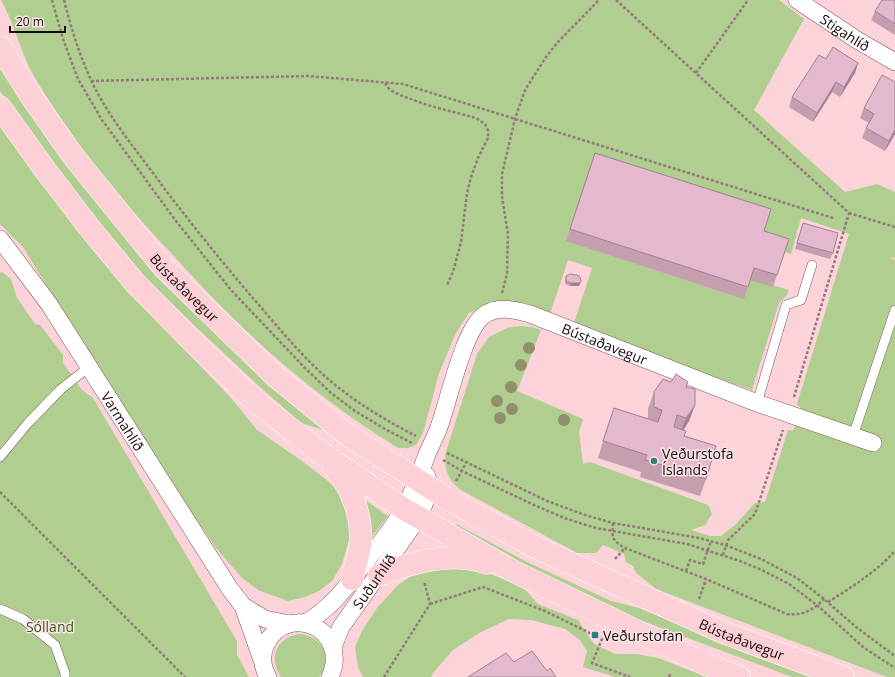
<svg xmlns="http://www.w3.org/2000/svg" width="895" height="677" viewBox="0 0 895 677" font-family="'Open Sans',sans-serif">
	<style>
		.green { fill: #afce8f }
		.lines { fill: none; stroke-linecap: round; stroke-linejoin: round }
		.lane-casing { stroke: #7f555c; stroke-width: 10 }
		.street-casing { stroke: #7f555c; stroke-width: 18 }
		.primary-casing { stroke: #fff; stroke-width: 23 }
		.path { stroke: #96797d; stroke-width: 2.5; stroke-dasharray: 3 2; stroke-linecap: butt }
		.lane { stroke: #fff; stroke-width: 9 }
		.street { stroke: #fff; stroke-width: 17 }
		.primary { stroke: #fcd0d6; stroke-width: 22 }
		.tree { fill: #928f6c }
		.wall { fill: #c59fb0 }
		.shaded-wall { fill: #a08290 }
		.building { fill: #e5b9cd; stroke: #a08290 }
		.poi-dot { fill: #367e7a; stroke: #fae6e8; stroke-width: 1.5 }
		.labels { text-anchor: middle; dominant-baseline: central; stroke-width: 3; stroke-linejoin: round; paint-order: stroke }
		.street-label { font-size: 14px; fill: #19090c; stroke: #fae6e8 }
		.poi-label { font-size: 14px; fill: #19090c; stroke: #fae6e8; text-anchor: start }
		.park-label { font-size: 14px; fill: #3c5813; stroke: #fae6e8 }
	</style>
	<rect width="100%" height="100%" fill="#fbd3d8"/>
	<g class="green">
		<path d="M1,0H779L804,19L754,110L845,192L877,184L895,192V258L891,257L890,258L895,260V677H887L656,589L636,573L633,566L626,562L624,554L603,545L596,553H577L461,490C448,479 445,472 445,455L477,354L489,337L507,328L521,326L532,327L541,330L517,391L583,419L579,432L583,464L590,462L708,505L712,514L705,525L691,530L710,536H721L736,524L755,503L765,502L788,430L793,431L801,408L797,404L849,234L801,218L791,254L759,244L749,278L789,290L787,295L779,303L752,390L573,326L592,268L568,260L549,317L482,307L469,313L456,333L439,373L423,433L416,445L408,448H398C340,412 286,370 237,322C214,300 193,277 172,254C133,213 96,171 65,124C54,108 42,90 32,73C20,49 14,23 1,0Z"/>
		<path d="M0,68L61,155L193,311L401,484L327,431L301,423L260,387L199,330L128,261L41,152L0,91Z"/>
		<path d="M0,124L26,162L93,250L166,330L231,398L257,430L302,461L333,485L347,500L350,537L342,564L332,581L319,591L305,597L288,601L258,590L242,578L216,548L138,435L23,247L0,224Z"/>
		<path d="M2,272L11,279L17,298L35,324L40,325L63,355V363L82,390L93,398L237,641V655L249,677H0V273Z"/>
		<path d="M358,495L388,516L368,541Z"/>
		<path d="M456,524L527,562L611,601L639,608L742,651L815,677H792L610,609L453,528Z"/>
		<path d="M439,567L474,568L522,586L538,604L578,620L594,644L615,654H636L658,658L707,677H615L583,667L587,651L580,640L565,629L531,620L509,619L481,632L453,650L433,673L431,677H363L358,667L355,647L362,631L377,608L398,585L417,572Z"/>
		<path d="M299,634C322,636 335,658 319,677H281C268,657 276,638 299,634Z"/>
	</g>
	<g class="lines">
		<defs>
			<g id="lane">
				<path d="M757,403L786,305L801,300L812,265"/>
				<path d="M853,436L895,310"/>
				<path d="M0,457L28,423L61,389L89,367"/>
				<path d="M0,609L23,619L55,645L65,673V677"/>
			</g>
			<g id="street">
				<path id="s1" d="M797,0L857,40L895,62"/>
				<path id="s2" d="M0,239L49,304L230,589L243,606L262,660"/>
				<path d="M243,606L265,619L289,624"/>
				<path id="s3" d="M305,623C329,610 346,588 362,566C376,548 392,530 403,510C414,492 420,472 428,452C431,445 435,437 438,430C448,404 463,331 483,316C497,305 515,310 530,314L757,403L873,443"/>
				<path id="s4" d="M333,647L341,627L418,518C425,503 430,493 427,476"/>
				<path d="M268,677C262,667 261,655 266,644C289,600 351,631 330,677"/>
			</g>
			<g id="primary">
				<path id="s5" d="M0,47L35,102L73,156L164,268L275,376L349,436L446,498L535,547L722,632L843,677"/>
				<path d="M0,107L43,167L88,226L135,283L192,341L254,400L320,452L404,509L513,571L705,664L739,677"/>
				<path d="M333,466C352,488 363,517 360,546C358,557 355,568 352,579"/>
				<path d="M379,575C413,562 451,551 487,563"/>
			</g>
		</defs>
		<use href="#lane" class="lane-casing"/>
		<use href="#street" class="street-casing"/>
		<use href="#primary" class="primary-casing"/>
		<g class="path">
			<path d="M52,0L63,39L78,79L102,120L176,221L231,290L304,367L331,393L355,411L385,429L412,443"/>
			<path d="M64,0C71,28 79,54 91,80C109,119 139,153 164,188C196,230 230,272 265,312C288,339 311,366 339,388C363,407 389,422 416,436"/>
			<path d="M616,0L849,213L794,397"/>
			<path d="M696,73L748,0"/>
			<path d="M91,81L308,76L403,84L833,218"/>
			<path d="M385,83L390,90L400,95L427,105L476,118L485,124L488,130V138L478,158L471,177L467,193L461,242L453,272L447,285"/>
			<path d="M849,213L895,227"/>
			<path d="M502,293L507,274L508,234L502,197V174L515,119L525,90L546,57L558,42L599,0"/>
			<path d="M447,453L547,501L585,515L613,523L699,538L725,545L761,559L797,578L824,599L856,627L895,656"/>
			<path d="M443,460L462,471L534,505L567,519L596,528L687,544L740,561L762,570L789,584L818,606L863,647L895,668"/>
			<path d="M456,481L466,463"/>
			<path d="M0,492L185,677"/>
			<path d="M613,523C612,537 611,540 625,548L706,579L787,614C803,616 813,610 824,599"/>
			<path d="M723,555L728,540L755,514L783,430"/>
			<path d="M615,559L625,548"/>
			<path d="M686,571L690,560L703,564L711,541"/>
			<path d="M699,599L706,579"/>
			<path d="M828,602C852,587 876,572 895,551"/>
			<path d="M430,604L483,587L545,611L602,639L592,663L630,677"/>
			<path d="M384,677L430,604L424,581"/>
			<path d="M669,677L671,673"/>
		</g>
		<use href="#lane" class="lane"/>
		<use href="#street" class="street"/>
		<use href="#primary" class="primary"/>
	</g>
	<g class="tree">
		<circle cx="529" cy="348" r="6"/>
		<circle cx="521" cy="365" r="6"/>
		<circle cx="511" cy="387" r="6"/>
		<circle cx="497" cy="401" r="6"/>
		<circle cx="512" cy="409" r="6"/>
		<circle cx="500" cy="418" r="6"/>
		<circle cx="564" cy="420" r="6"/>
	</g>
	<g class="wall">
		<path d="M895,0V35L871,20L875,11Z"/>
		<path d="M826,59L858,63L855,73L840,97L832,92L813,122L789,107L792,97Z"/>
		<path d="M895,82V134L885,151L862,138L866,128L869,123L860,118L864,108Z"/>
		<path d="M595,153L764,231L777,275L773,287L750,280L744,299L566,241Z"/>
		<path d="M803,223L833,253L830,259L795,249Z"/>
		<path d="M566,276L581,281L579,286H570L565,284V280Z"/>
		<path d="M686,387L695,405L689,421L683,430L684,436L706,479L700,496L640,477L641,472L598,458L608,425L614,408L648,419V409L654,392Z"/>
	</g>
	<g class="shaded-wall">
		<path d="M858,63L855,73L840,97L844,87Z"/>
		<path d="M836,82L832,92L813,122L817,113Z"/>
		<path d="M895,130V134L885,151L889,141Z"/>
		<path d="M581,281L579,286H570L571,283Z"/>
		<path d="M695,405L689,421L683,431L680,434L686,418Z"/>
	</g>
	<g class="building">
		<path d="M882,0H895V24L875,11Z"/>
		<path d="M833,47L858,63L844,87L836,82L817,113L792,97L819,55L826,59Z"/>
		<path d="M882,75L895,82V130L889,141L866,128L874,114L864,108Z"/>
		<path d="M595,153L771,209L764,231L789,239L777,275L754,268L748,287L570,229Z"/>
		<path d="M803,223L838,233L833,253L797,243Z"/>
		<path d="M570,274L577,275L580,277L581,281L580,283H571L566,281V276Z"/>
		<path d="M676,374L688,382L686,387L695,389V405L689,414L686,418L677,415L674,427L686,431L684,436L716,446L706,479L645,460L647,455L603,441L614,408L658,422L662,410L654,407V392L663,379L671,382Z"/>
		<path d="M532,651L547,671L550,668L556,677H468L506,653L514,662Z"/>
	</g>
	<g class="poi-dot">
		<circle cx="654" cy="461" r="4"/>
		<rect x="591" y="631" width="8" height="8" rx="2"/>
	</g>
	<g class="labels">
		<g class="street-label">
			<text stroke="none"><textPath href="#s1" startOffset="58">Stigahlíð</textPath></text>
			<text stroke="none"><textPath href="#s5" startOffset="304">Bústaðavegur</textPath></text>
			<text stroke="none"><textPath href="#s3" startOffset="491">Bústaðavegur</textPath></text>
			<text stroke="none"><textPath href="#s2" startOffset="220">Varmahlíð</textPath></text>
			<text stroke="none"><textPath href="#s4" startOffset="78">Suðurhlíð</textPath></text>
			<text stroke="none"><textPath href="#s5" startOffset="969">Bústaðavegur</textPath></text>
		</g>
		<g class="poi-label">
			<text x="662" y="453">Veðurstofa<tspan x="662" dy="16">Íslands</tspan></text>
			<text x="603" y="635">Veðurstofan</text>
		</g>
		<g class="park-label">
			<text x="50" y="626">Sólland</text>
		</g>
	</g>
	<path d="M10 26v6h55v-6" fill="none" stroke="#19090c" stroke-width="2"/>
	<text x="16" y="26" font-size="12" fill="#19090c" stroke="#fae6e8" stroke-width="3" paint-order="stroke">20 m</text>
</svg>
